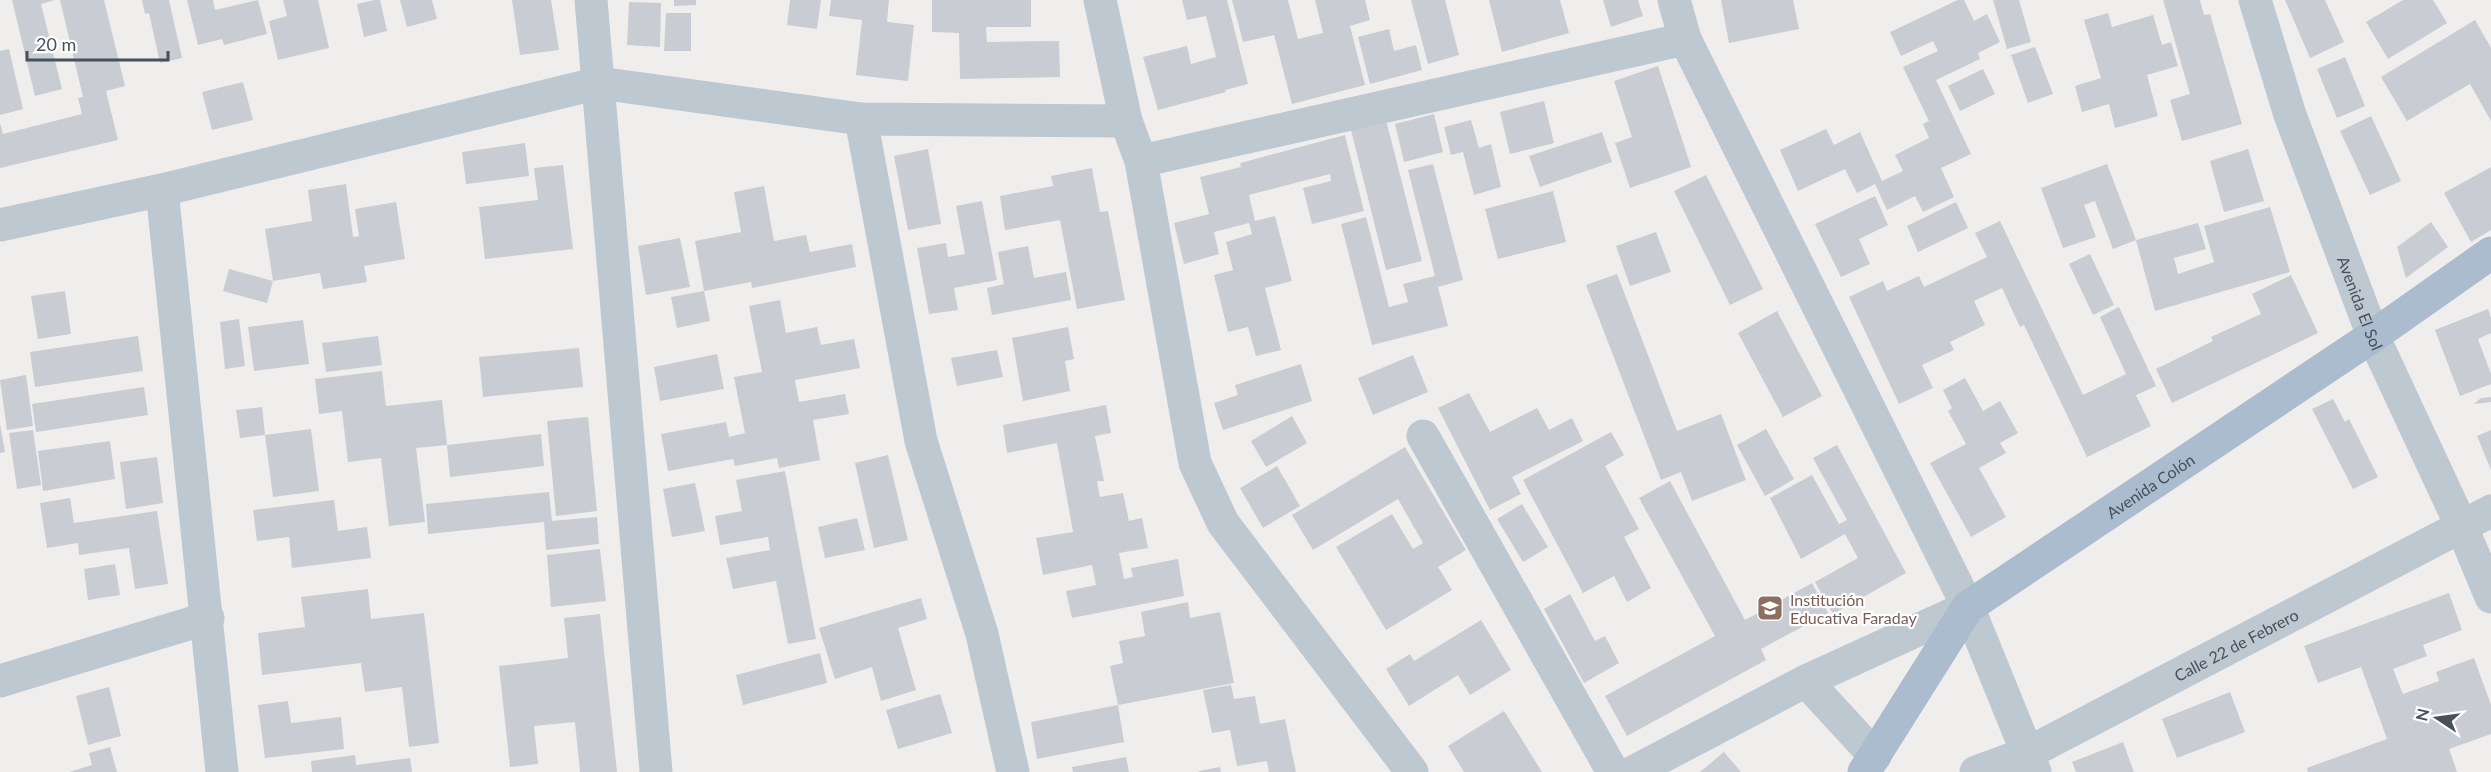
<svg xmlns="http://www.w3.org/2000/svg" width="2491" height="772" viewBox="0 0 2491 772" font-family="Lato,sans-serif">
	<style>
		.building { fill: #caccd3 }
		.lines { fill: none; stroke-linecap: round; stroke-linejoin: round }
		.street { stroke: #bdc8d1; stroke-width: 33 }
		.primary { stroke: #abbcce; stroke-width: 33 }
		.labels { text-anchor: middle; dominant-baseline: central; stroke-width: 4.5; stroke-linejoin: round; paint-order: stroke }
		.street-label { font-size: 16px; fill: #45515c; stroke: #fff }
		.education-label { font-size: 16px; fill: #785e54; stroke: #fff; text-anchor: start }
	</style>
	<rect width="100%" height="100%" fill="#f0eded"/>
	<g class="building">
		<path d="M12,0H55L41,4L62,89L35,96Z"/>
		<path d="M60,0H104L125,86L106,91L118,140L0,168V123L3,134L82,114L78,98L83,97Z"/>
		<path d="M142,0H169L182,58L160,63L149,13L145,14Z"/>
		<path d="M187,0H213L215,10L258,0L267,34L224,45L222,39L198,45Z"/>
		<path d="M283,0H318L329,48L278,60L269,21L287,16Z"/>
		<path d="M375,0H380L387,31L364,37L357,4Z"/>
		<path d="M400,0H432L437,19L407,27Z"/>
		<path d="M512,0H551L559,50L520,55Z"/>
		<path d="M674,0H696V5L674,6Z"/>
		<path d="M790,0H821L817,29L787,25Z"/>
		<path d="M831,0H889L887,22L914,25L908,81L856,75L862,20L829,16Z"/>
		<path d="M932,0H1031V27H986L987,42L1059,41L1060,77L960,79L959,33L932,32Z"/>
		<path d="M1182,0H1227L1248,84L1225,90L1226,92L1158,110L1143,57L1187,46L1191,64L1216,57L1206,16L1187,20Z"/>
		<path d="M1232,0H1288L1298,39L1323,33L1315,0H1365L1370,20L1350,26L1365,85L1292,104L1274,35L1243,42Z"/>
		<path d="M1411,0H1445L1459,55L1428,64Z"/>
		<path d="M1489,0H1560L1569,33L1502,52Z"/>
		<path d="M1603,0H1638L1643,16L1611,27Z"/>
		<path d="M1721,0H1793L1799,29L1729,43Z"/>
		<path d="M1958,0H1964L1974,21L1987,14L2000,42L1978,53L1980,59L1936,80L1971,154L1941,168L1954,197L1923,212L1915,196L1887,210L1875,184L1857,193L1845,169L1798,191L1780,150L1826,129L1834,145L1860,132L1882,181L1903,171L1895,155L1929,138L1923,124L1929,121L1903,67L1938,51L1933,41L1901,56L1890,32Z"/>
		<path d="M1993,0H2019L2031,42L2007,49Z"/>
		<path d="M2163,0H2200L2204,15L2210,14L2242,124L2182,141L2170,100L2190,94Z"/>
		<path d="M2285,0H2325L2344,42L2310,58Z"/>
		<path d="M2403,0H2433L2447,23L2388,59L2366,22Z"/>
		<path d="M629,2L661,3L660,47L627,45Z"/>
		<path d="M666,13H691V51H664Z"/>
		<path d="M2108,13L2112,27L2153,15L2162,45L2171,42L2178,66L2147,75L2158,116L2115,128L2109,104L2082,112L2075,86L2101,78L2084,20Z"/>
		<path d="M2475,20L2491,48V121L2470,84L2407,121L2381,77Z"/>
		<path d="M1389,29L1394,51L1416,45L1422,70L1370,84L1358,37Z"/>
		<path d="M2035,47L2053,94L2028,103L2011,55Z"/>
		<path d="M9,49L23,109L0,115V51Z"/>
		<path d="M2345,57L2365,106L2337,118L2317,69Z"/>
		<path d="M1658,66L1691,167L1630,188L1615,143L1632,137L1614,81Z"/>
		<path d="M1983,69L1995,94L1960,111L1948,86Z"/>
		<path d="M243,82L253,120L212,130L202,92Z"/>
		<path d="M1544,101L1554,143L1510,154L1500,112Z"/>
		<path d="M1434,114L1443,152L1404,162L1395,124Z"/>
		<path d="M1385,116L1422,261L1386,270L1350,126Z"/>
		<path d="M2371,116L2401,181L2370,195L2340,131Z"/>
		<path d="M1471,120L1479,148L1491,144L1501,187L1474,195L1463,152L1451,155L1444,127Z"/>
		<path d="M1602,132L1612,162L1540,187L1529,156Z"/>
		<path d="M1345,135L1364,211L1312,224L1303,188L1331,181L1330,174L1249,195L1255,221L1275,216L1292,281L1265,288L1281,350L1256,356L1248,327L1228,332L1214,275L1233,270L1226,242L1252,234L1249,223L1214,232L1219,254L1184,264L1174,223L1209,214L1200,177L1241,167L1240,163Z"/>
		<path d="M525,143L529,176L466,184L462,152Z"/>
		<path d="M928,149L941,224L908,230L894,156Z"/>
		<path d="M2248,149L2264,201L2224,212L2210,161Z"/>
		<path d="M1433,164L1463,280L1438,287L1448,326L1372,345L1341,224L1366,217L1389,307L1408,302L1403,284L1435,276L1408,170Z"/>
		<path d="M2107,164L2136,240L2113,249L2095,201L2084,205L2096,237L2063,248L2041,188Z"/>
		<path d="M563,165L573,249L485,259L479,207L538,200L534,168Z"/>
		<path d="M2491,167V230L2471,242L2444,193Z"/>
		<path d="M1092,168L1100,212L1108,211L1125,300L1077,309L1060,220L1005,230L1000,196L1053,186L1051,176Z"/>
		<path d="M1706,175L1763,289L1730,305L1674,191Z"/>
		<path d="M346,184L353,237L359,236L355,209L396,202L405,259L364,266L367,282L323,289L320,273L273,281L267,303L223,291L229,269L273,281L265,229L312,221L308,190Z"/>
		<path d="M764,186L774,241L806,235L810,252L852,244L856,267L752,288L751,282L704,291L695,241L741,232L734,192Z"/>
		<path d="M1553,191L1566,242L1498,259L1485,209Z"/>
		<path d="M1875,196L1888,225L1859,239L1870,264L1841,277L1815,224Z"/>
		<path d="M982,201L997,280L954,288L958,310L929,314L917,248L946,243L948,257L965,254L956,206Z"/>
		<path d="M1956,202L1968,228L1918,252L1907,226Z"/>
		<path d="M2270,207L2290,272L2155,311L2136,240L2198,223L2206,249L2174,258L2178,274L2214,262L2204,226Z"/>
		<path d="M2000,221L2083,395L2126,374L2100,317L2119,307L2156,386L2136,395L2151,426L2087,457L2024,325L2020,327L2002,288L1974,301L1985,325L1950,342L1954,350L1922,365L1933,388L1899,404L1849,297L1883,281L1887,291L1919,276L1924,287L1987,257L1975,233Z"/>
		<path d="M2431,222L2448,247L2406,278L2397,247Z"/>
		<path d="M1656,232L1671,272L1630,286L1616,246Z"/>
		<path d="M680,238L690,287L646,295L638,246Z"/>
		<path d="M1028,246L1034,278L1066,272L1071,300L992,315L987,288L1004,284L998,252Z"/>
		<path d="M2090,254L2114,305L2093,315L2069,264Z"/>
		<path d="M1617,274L1677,431L1721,414L1746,480L1692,501L1681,472L1661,480L1586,285Z"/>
		<path d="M2291,275L2318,333L2172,403L2156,369L2213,341L2211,337L2261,314L2252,294Z"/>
		<path d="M65,291L71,334L38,339L31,296Z"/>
		<path d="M704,291L710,321L677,328L671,297Z"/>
		<path d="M780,300L786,333L817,327L821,345L854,339L860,368L795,380L799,402L845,394L849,414L813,420L820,460L779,468L777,458L735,466L733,459L668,471L661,434L726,422L729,437L745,433L734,377L762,372L749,306Z"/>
		<path d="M2488,309L2491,318V333L2478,339L2491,374V384L2460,396L2435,330Z"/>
		<path d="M1777,311L1822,396L1783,417L1738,333Z"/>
		<path d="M239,319L245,366L225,369L220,322Z"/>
		<path d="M303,320L309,364L254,371L248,327Z"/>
		<path d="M1068,327L1074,359L1065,361L1070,391L1023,401L1012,338Z"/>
		<path d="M138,336L143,371L35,387L30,352Z"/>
		<path d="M378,336L382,365L326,372L322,343Z"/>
		<path d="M579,348L583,387L483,397L479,357Z"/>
		<path d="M997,350L1003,377L957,386L951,358Z"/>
		<path d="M717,354L724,389L660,401L654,367Z"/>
		<path d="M1413,355L1428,392L1373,415L1358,378Z"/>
		<path d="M1301,364L1312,401L1223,430L1214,403L1238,395L1235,385Z"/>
		<path d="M382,371L386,406L442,400L447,445L416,448L425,522L389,526L381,458L348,462L342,411L319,414L315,379Z"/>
		<path d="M26,375L33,426L7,430L0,380Z"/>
		<path d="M1965,378L1983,411L2000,401L2018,433L2000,443L2006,453L1979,468L2006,517L1971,537L1930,463L1966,444L1948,411L1952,408L1943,390Z"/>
		<path d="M144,387L148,415L36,432L32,404Z"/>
		<path d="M1469,393L1490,432L1537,408L1549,430L1572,418L1583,441L1512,477L1521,494L1490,510L1438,408Z"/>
		<path d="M2491,397V402L2474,404L2481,398Z"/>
		<path d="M2333,399L2345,422L2349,419L2378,477L2353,489L2312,409Z"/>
		<path d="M1106,405L1111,433L1095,436L1104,481H1097L1100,497L1123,493L1129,521L1142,518L1148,548L1119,553L1124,579L1133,577L1131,568L1178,559L1184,596L1072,618L1066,591L1096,585L1092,565L1043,575L1036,538L1073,532L1057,443L1007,453L1003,425Z"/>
		<path d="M262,407L265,435L240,438L236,410Z"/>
		<path d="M1292,416L1307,443L1266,467L1251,441Z"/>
		<path d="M588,417L597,511L556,516L547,421Z"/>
		<path d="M0,424L5,452L0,453Z"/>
		<path d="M311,429L319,491L273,497L265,435Z"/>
		<path d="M1766,429L1794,479L1765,496L1737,445Z"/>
		<path d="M33,430L41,485L17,489L9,433Z"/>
		<path d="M2491,430V470L2477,436Z"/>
		<path d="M1611,432L1624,455L1605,466L1639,529L1624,537L1651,588L1627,602L1614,576L1583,593L1523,480Z"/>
		<path d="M541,434L544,466L450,477L447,445Z"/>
		<path d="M110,441L115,479L43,491L38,451Z"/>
		<path d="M1837,445L1906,573L1833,614L1815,582L1858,558L1845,534L1801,559L1770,498L1812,475L1839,524L1847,520L1813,458Z"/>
		<path d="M1405,447L1466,550L1438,567L1452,590L1386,630L1336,547L1392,514L1413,549L1423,543L1398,499L1313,550L1292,515Z"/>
		<path d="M888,455L908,540L874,548L855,463Z"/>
		<path d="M157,457L163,503L126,509L120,462Z"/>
		<path d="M1277,466L1300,506L1263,528L1240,488Z"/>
		<path d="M785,471L816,639L788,644L776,581L733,589L726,558L770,550L768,537L720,545L715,516L742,511L736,480Z"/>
		<path d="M1670,481L1745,620L1812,583L1828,613L1761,649L1766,660L1627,736L1605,696L1715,636L1639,498Z"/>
		<path d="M695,483L705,531L672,537L663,489Z"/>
		<path d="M549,492L552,521L597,517L599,544L546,550L544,522L428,534L426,504Z"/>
		<path d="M70,498L74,523L157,511L168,584L135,589L129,548L79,555L78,543L47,548L40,503Z"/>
		<path d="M334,500L338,531L367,527L371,558L292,568L289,537L257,541L253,510Z"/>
		<path d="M1522,504L1548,547L1523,562L1497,519Z"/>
		<path d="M857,518L865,550L825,558L818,527Z"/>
		<path d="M600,549L606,601L551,607L547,555Z"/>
		<path d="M115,564L120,595L88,600L84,569Z"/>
		<path d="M368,589L371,619L424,613L439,743L409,747L402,687L365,692L361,663L262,675L258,633L305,627L301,597Z"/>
		<path d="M2449,593L2462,630L2423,645L2427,656L2393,669L2403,694L2439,681L2436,672L2474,658L2491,705V734L2449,749L2457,772H2308L2307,768L2387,739L2361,667L2318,683L2304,646Z"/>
		<path d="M1570,594L1595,641L1605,636L1619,663L1584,683L1544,609Z"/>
		<path d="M921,598L927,619L898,628L916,690L881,701L872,667L835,679L819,628Z"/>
		<path d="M1188,602L1190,618L1220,612L1234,683L1118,705L1110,666L1123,663L1119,641L1145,636L1141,612Z"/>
		<path d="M600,614L617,772H580L575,722L534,726L538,764L510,767L499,666L568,658L564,618Z"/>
		<path d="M1481,620L1511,670L1470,695L1458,675L1409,706L1386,669L1410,654L1414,661Z"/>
		<path d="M820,653L827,683L743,705L736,675Z"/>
		<path d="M1231,685L1234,699L1255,696L1260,724L1285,719L1296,772H1269L1267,761L1237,766L1230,730L1212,733L1203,690Z"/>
		<path d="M109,687L121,736L88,745L76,696Z"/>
		<path d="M2230,692L2245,732L2177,758L2162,719Z"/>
		<path d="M940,694L952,733L898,749L886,710Z"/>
		<path d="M288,701L291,723L341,717L344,749L265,758L258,705Z"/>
		<path d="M1118,705L1124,742L1037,759L1031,722Z"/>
		<path d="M1504,711L1542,772H1464L1448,746Z"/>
		<path d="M2123,742L2134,772H2076L2072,762Z"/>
		<path d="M110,747L117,772H69L92,765L89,753Z"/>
		<path d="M1724,752L1741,772H1700Z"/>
		<path d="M355,755L356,765L410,758L412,772H312L311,761Z"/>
		<path d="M1126,757L1129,772H1073L1072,767Z"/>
		<path d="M1220,767L1221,772H1199V771Z"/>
	</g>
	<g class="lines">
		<g class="street">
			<path d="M591,0L656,772"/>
			<path d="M1100,0L1126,121L1141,161L1195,463L1223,523L1412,772"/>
			<path d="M1674,0L1685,39L1968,607L2035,772"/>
			<path id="s1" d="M2255,0L2290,115L2373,336L2461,525L2491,597"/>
			<path d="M861,119L921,441L982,634L1013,772"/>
			<path d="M1141,161L1685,39"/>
			<path d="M162,190L222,772"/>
			<path d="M0,225L162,190L599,83L861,119L1126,121"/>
			<path d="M1423,436L1613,772"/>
			<path d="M0,681L208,618"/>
			<path d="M1806,681L1875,756"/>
			<path d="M1633,772L1806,681L1968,607"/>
			<path id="s2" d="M1976,772L2028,753L2491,511"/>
		</g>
		<path class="primary" id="s3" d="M1864,772L1968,607L2373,336L2491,253"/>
	</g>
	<defs>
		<symbol id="school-square" viewBox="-11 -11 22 22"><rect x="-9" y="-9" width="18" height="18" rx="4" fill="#8d6e63" stroke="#fff"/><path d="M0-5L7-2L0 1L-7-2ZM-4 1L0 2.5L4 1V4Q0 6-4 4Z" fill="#fff"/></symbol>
	</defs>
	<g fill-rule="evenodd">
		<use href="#school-square" x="1755" y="593" width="30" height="30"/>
	</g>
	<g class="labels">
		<g class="street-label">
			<text stroke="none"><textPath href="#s1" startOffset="321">Avenida El Sol</textPath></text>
			<text stroke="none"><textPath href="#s3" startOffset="414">Avenida Colón</textPath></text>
			<text stroke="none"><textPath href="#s2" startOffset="290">Calle 22 de Febrero</textPath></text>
		</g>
		<g class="education-label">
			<text x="1790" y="599">Institución<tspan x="1790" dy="18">Educativa Faraday</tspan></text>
		</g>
	</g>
	<g transform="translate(2437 718) rotate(283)" stroke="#ffffff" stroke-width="4.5" paint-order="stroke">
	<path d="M0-4.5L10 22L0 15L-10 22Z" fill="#45515c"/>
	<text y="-9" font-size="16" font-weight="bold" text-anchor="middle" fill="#45515c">N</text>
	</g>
	<path d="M27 51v9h141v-9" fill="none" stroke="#45515c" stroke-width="3"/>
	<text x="36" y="51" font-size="18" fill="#45515c" stroke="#ffffff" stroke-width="4.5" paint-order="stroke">20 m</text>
</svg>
